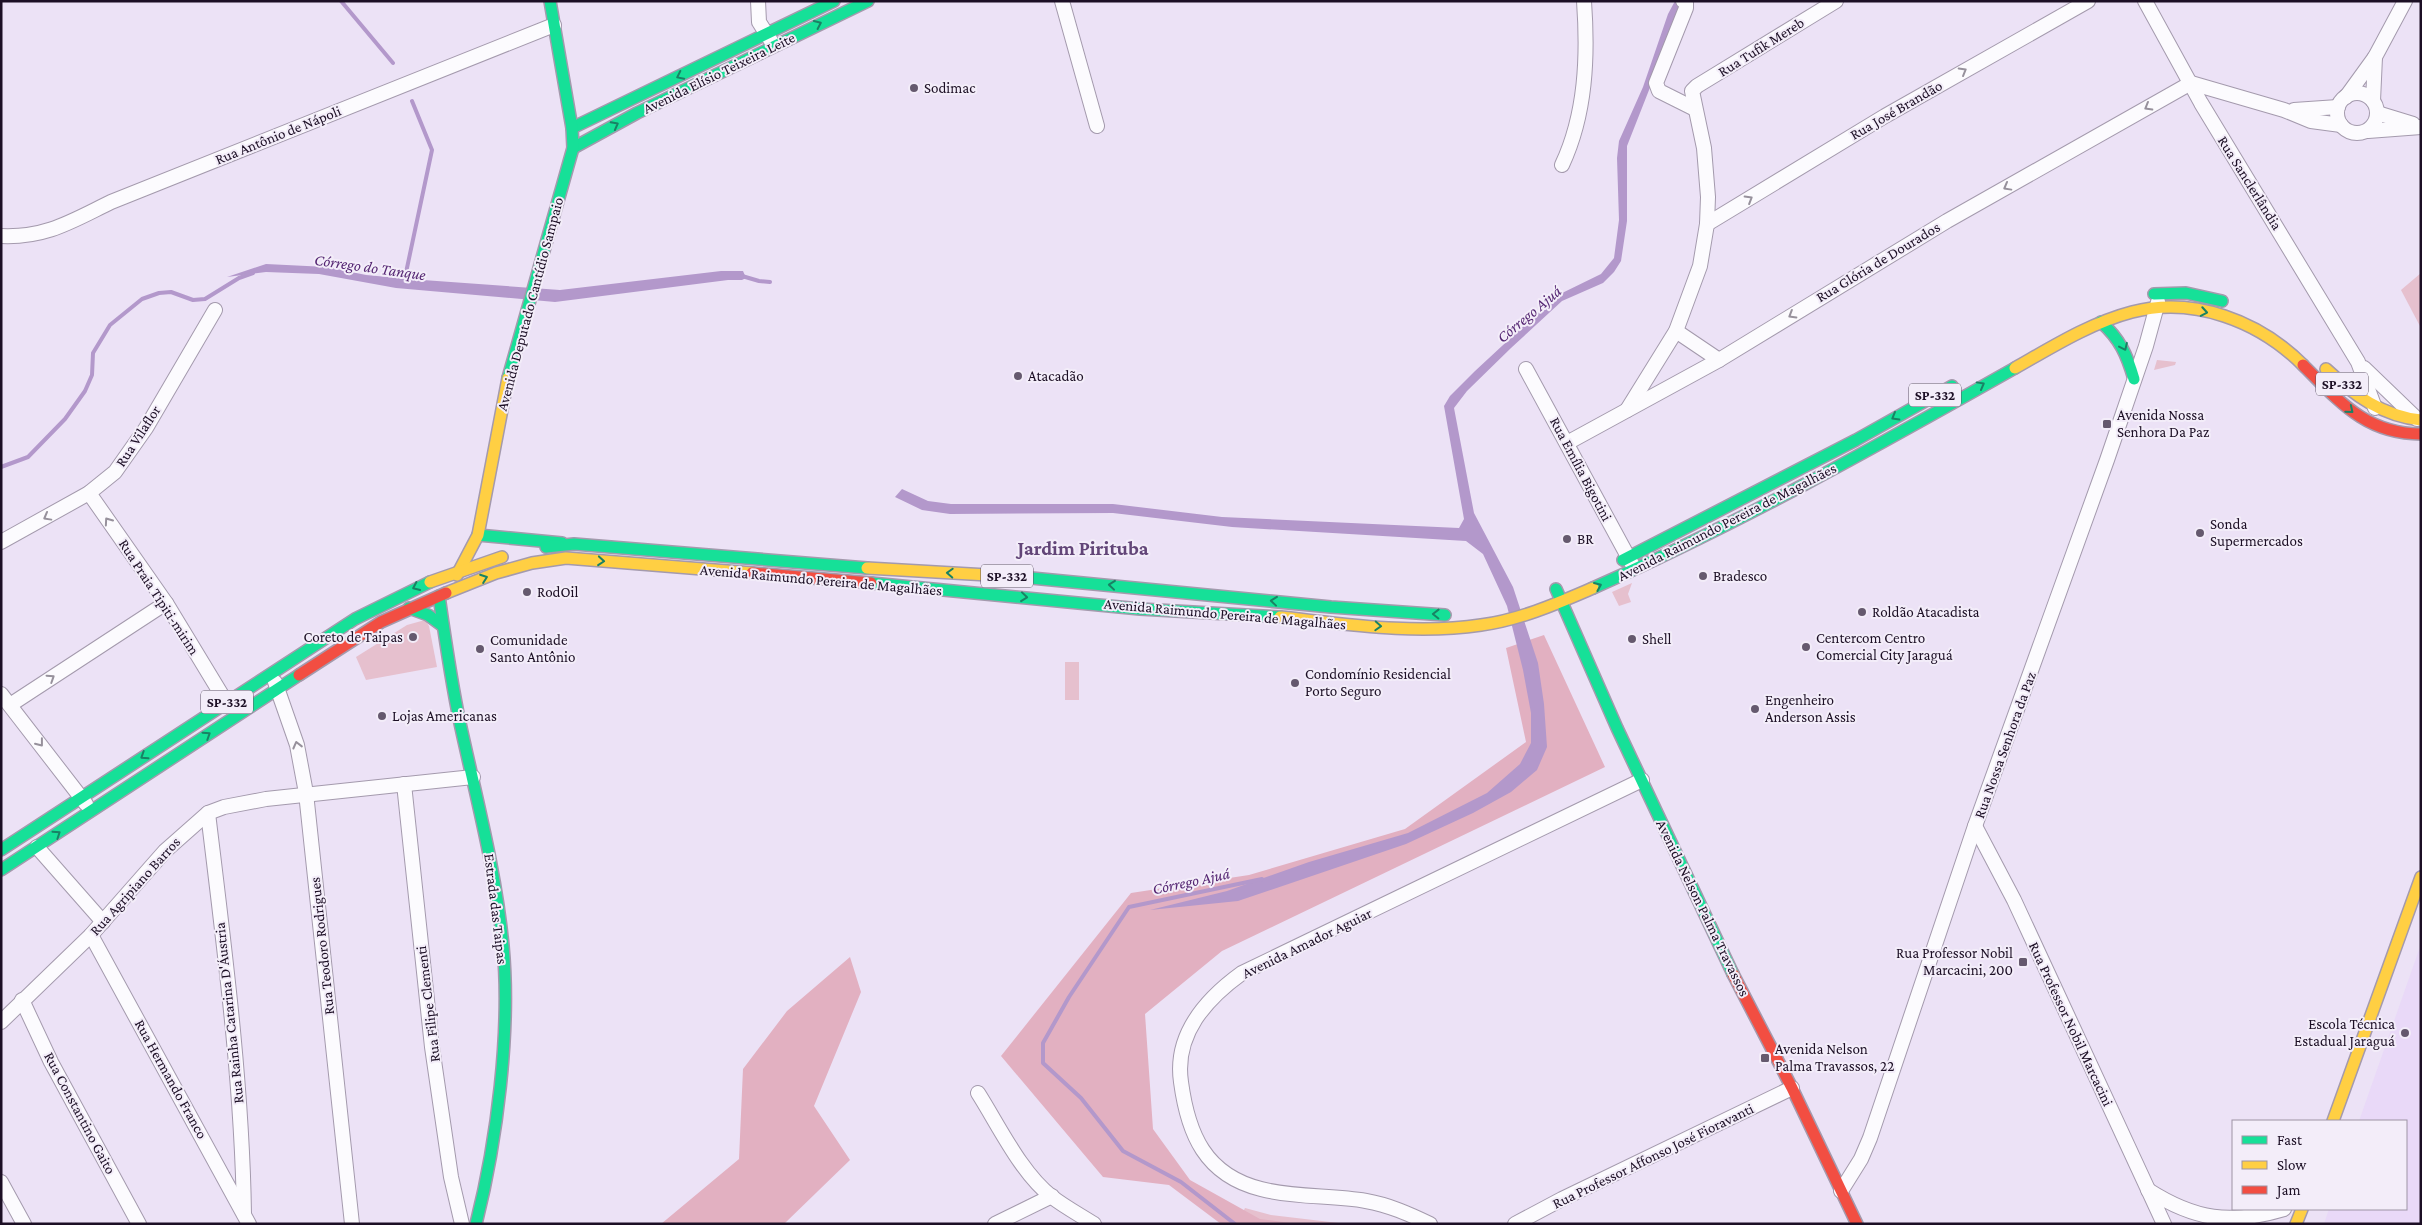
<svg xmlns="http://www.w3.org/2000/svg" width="2422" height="1225" viewBox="0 0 2422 1225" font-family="'Crimson Pro',serif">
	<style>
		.built { fill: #e9d9f8 }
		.green { fill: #e6c0ce }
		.forest { fill: #e2b0c1 }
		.water { fill: #b398cb }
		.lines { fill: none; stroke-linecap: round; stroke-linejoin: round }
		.stream { stroke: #b398cb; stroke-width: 4 }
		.street-casing { stroke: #a49aad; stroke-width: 16 }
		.fast-casing { stroke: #a49aad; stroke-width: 14 }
		.slow-casing { stroke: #a49aad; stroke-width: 14 }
		.jam-casing { stroke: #a49aad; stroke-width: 14 }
		.street { stroke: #fcfbfe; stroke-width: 14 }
		.fast { stroke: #16e098; stroke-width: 11 }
		.slow { stroke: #ffcf43; stroke-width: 11 }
		.jam { stroke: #f24e42; stroke-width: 11 }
		.oneway { stroke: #198264 }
		.oneway2 { stroke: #97919c }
		.poi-dot { fill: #65596e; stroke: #f3edf9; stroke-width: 2 }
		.labels { text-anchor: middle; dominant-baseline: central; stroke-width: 4; stroke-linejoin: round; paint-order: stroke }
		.shield { fill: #f3edf9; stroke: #5c5265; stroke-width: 1 }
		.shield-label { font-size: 14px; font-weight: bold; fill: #1c0f25 }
		.street-label { font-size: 15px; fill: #1c0f25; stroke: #f3edf9 }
		.poi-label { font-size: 15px; fill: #1c0f25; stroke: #f3edf9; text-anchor: start }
		.water-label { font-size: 16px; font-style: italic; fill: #542572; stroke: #f3edf9 }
		.district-label { font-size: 20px; font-weight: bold; fill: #624578; stroke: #f3edf9 }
	</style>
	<rect width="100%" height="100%" fill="#ece2f6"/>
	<path class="built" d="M2421,944V1224H2324L2329,1209H2406V1121H2359Z"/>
	<g class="green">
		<path d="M2421,273V328L2401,290Z"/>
		<path d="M2157,360L2176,362L2175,365L2154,370Z"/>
		<path d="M1632,583L1628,594L1631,602L1619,606L1612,592Z"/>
		<path d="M425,620L429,626L437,667L366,680L356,657L407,625Z"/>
		<rect x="1065" y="662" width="14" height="38"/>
		<path d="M1245,1208L1271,1215L1347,1224H1252L1243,1212Z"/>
	</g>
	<g class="forest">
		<path d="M1544,635L1605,767L1222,951L1145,1014L1153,1129L1190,1180L1260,1219L1298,1224H1221L1169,1185L1103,1177L1001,1056L1131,893L1249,875L1405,829L1526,742L1506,648Z"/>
		<path d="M850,957L861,992L814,1106L850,1160L784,1224H661L739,1159L743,1069L787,1011Z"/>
	</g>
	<g class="water">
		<path d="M1675,1H1684L1627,146V221L1621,261L1614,272L1603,283L1562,301L1511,348L1467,391L1454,408L1474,513L1513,587L1538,663L1544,704L1547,747L1537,770L1511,792L1473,813L1406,844L1238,901L1150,910L1227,891L1309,862L1408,833L1487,793L1520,764L1531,743V713L1523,670L1507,606L1483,554L1466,541L1232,527L1113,513L950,514L922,510L895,497L902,489L928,501L951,504H1113L1222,517L1459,528L1464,519L1444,406L1450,396L1475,371L1556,296L1601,274L1614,258L1619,220L1617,158L1619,141L1643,87L1668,14Z"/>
		<path d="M266,264L327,267L366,275L409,279L560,290L721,271H743L746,278L742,280H728L555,302L396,288L319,274L266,272L227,277Z"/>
	</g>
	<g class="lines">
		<g class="stream">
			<path d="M341,1L393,63"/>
			<path d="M742,276L759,281L770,282"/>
			<path d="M404,282L432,150L412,101"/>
			<path d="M1,467L28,457L65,419L85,391L92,375L93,353L110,325L142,299L159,293L171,292L193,300L205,299L239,278L253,273"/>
			<path d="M1235,1224L1181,1182L1123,1151L1081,1098L1043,1063V1043L1069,997L1129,907L1262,879"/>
		</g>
		<defs>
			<g id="street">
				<path d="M758,1L759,22L771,41"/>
				<path d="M1062,1L1097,126"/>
				<path d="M1683,1L1686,3V8L1656,83L1659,91L1695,109"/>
				<path d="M2145,1L2201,103L2358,362L2375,408"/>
				<circle cx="2357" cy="113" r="20"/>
				<path d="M2346,97L2375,57L2405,1"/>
				<path d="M2373,101L2375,57"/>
				<path d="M2294,110L2338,107"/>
				<path d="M2377,113L2413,124"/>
				<path d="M2368,131L2421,127"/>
				<path d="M1562,165C1586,114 1588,56 1584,1"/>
				<path d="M1707,224L1885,116L2088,1"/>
				<path d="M1,236C46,238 72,221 111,202L554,25"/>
				<path d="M1676,331L1719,360"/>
				<path d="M2364,368L2417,419"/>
				<path d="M1526,369L1632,564"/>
				<path d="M1627,410L1676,331L1700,266L1707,224L1708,197L1704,148L1692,91L1697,86L1836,1"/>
				<path d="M1567,443L1719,360L1947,221L2191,83L2284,110L2311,121L2341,125"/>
				<path d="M89,493L166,603L226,702"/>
				<path d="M1,542L89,493L115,472L146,428L215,310"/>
				<path d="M275,682L297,745L306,793L352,1224"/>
				<path d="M1,694L86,804"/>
				<path d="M10,705L166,603"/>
				<path d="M404,784L432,1047L451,1177L462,1224"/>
				<path d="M208,813C224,946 242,1080 244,1214"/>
				<path d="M1975,826L2014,900L2164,1224"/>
				<path d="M37,847L103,922"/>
				<path d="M91,935L249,1224"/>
				<path d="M22,1000L51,1062L139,1224"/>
				<path d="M1,1022L91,935L165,851L208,813L224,807L266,799L473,777"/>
				<path d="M978,1093C999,1126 1021,1173 1052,1197C1065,1207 1080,1215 1094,1224"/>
				<path d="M1,1182L24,1224"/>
				<path d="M2148,1190C2195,1220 2230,1225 2284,1209"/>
				<path d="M1841,1191L1861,1159L1870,1138L1975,826L2107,460L2146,346L2158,302"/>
				<path d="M995,1224L1052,1196"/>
				<path d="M1430,1224C1409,1214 1389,1205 1366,1201C1332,1195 1295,1198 1261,1189C1205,1175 1188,1134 1181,1082C1174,1034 1206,999 1242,973L1642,780"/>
				<path d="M1515,1224L1562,1199L1792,1088"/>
			</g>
			<g id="fast">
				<path d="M572,128L834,1"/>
				<path d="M573,148L637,113L868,1"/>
				<path d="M2154,294L2186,293L2222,301"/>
				<path d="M2101,322C2120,339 2127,355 2134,379"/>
				<path d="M508,378L573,148L572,128L550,1"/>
				<path d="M478,535L562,543"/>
				<path d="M546,547L574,544L867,568"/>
				<path d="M1623,560L1856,440L1952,386"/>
				<path d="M1021,577L1331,607L1445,615"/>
				<path d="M871,583L1140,609L1280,617"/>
				<path d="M1593,588C1738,524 1877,446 2015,368"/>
				<path d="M1556,589L1617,728L1733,974"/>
				<path d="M439,596C445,638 451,681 460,723C476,797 496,871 503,946C511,1031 497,1141 476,1224"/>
				<path d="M409,608L428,615L443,626"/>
				<path d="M1,850L355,619L430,582"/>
				<path d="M1,870L299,675"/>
			</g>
			<g id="slow">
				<path d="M2015,368C2052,347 2090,323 2132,312C2194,296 2259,321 2303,365"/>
				<path d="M2326,369C2354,395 2382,416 2421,420"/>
				<path d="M867,568L1021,577"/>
				<path d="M457,575L478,535L508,378"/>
				<path d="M430,582L502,557"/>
				<path d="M446,593L496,573L532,563L566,558L752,573"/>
				<path d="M1280,617C1346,624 1415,635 1481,625C1520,620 1558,603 1593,588"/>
				<path d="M2333,1121L2421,877"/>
				<path d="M2296,1224L2302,1209"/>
			</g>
			<g id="jam">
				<path d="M2303,365C2340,402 2366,434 2421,434"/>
				<path d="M752,573L871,583"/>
				<path d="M299,675L381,622L446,593"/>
				<path d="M1733,974L1792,1088L1857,1224"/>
			</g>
		</defs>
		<use href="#street" class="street-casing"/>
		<use href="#fast" class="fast-casing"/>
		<use href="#slow" class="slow-casing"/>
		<use href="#jam" class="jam-casing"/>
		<use href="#street" class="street"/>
		<use href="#fast" class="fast"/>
		<use href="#slow" class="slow"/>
		<use href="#jam" class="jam"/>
	</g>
	<defs><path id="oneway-chevron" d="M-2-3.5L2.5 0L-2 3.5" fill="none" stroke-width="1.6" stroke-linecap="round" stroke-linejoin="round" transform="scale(1.25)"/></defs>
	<g class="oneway">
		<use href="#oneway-chevron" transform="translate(818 24) rotate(-25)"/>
		<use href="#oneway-chevron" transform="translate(680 76) rotate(154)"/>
		<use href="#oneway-chevron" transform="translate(615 125) rotate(-28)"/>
		<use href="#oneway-chevron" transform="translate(2204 312) rotate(10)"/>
		<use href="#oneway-chevron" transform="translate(2124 347) rotate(65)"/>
		<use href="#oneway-chevron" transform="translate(1981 385) rotate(-29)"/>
		<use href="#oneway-chevron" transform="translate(2350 410) rotate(39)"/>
		<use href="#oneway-chevron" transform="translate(1895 417) rotate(150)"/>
		<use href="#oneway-chevron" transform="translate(601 561) rotate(5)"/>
		<use href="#oneway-chevron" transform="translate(950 573) rotate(-177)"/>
		<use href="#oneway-chevron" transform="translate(484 578) rotate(-20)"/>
		<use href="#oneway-chevron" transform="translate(1112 585) rotate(-174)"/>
		<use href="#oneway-chevron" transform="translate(1598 586) rotate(-23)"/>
		<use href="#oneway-chevron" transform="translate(416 587) rotate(155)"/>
		<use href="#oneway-chevron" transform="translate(1024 597) rotate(6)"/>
		<use href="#oneway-chevron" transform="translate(1274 601) rotate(-174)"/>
		<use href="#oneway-chevron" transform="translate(1436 614) rotate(-179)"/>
		<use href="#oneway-chevron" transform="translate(1378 626) rotate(3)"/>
		<use href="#oneway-chevron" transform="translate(207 735) rotate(-33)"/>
		<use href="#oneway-chevron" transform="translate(144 756) rotate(147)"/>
		<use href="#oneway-chevron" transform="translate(57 834) rotate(-34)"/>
	</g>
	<g class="oneway2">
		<use href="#oneway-chevron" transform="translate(1963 71) rotate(-30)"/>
		<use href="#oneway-chevron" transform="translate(2148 107) rotate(150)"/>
		<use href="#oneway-chevron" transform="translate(2007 187) rotate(151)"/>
		<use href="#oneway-chevron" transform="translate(1749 199) rotate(-31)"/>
		<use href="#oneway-chevron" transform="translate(1792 315) rotate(149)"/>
		<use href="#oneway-chevron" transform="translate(47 517) rotate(151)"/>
		<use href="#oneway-chevron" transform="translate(108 521) rotate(-125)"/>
		<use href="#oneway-chevron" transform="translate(51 678) rotate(-33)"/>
		<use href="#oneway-chevron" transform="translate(40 743) rotate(52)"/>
		<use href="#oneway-chevron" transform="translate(297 745) rotate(-104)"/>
	</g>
	<g class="poi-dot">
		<circle cx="914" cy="88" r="5"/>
		<circle cx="1018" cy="376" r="5"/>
		<rect x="2102" y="419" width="10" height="10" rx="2.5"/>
		<circle cx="2200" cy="533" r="5"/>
		<circle cx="1567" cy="539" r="5"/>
		<circle cx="1703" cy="576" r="5"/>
		<circle cx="527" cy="592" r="5"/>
		<circle cx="1862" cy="612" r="5"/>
		<circle cx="413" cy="637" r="5"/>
		<circle cx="1632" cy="639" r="5"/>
		<circle cx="1806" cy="647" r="5"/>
		<circle cx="480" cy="649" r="5"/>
		<circle cx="1295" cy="683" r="5"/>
		<circle cx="1755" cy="709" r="5"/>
		<circle cx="382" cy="716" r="5"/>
		<rect x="2018" y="957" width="10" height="10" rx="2.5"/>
		<circle cx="2405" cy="1033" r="5"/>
		<rect x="1760" y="1053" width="10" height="10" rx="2.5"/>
	</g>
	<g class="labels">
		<g class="shield">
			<rect x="2316" y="372.5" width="52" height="23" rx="4"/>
			<rect x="1909" y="383.5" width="52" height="23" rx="4"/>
			<rect x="981" y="564.5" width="52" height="23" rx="4"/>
			<rect x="201" y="690.5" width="52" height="23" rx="4"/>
		</g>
		<g class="shield-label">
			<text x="2342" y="384">SP-332</text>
			<text x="1935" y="395">SP-332</text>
			<text x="1007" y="576">SP-332</text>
			<text x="227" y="702">SP-332</text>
		</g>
		<g class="street-label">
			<text transform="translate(1761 47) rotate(-32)">Rua Tufik Mereb</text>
			<text transform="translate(719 73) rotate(-26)">Avenida Elísio Teixeira Leite</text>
			<text transform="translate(1896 110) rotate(-30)">Rua José Brandão</text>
			<text transform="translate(278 135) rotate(-22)">Rua Antônio de Nápoli</text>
			<text transform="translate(2250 183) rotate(58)">Rua Sanclerlândia</text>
			<text transform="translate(1878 262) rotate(-31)">Rua Glória de Dourados</text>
			<text transform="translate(530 304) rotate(-75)">Avenida Deputado Cantídio Sampaio</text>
			<text transform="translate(138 436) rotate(-57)">Rua Vilaflor</text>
			<text transform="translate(1581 469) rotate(62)">Rua Emília Bigotini</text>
			<text transform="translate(1727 522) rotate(-27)">Avenida Raimundo Pereira de Magalhães</text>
			<text transform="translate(821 580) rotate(5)">Avenida Raimundo Pereira de Magalhães</text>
			<text transform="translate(159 597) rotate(57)">Rua Praia Tipiti-mirim</text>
			<text transform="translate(1225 614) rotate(5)">Avenida Raimundo Pereira de Magalhães</text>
			<text transform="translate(2005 745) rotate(-70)">Rua Nossa Senhora da Paz</text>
			<text transform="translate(135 886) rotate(-48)">Rua Agripiano Barros</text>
			<text transform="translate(1703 908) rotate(64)">Avenida Nelson Palma Travassos</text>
			<text transform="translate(496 909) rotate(83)">Estrada das Taipas</text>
			<text transform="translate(1307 943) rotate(-26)">Avenida Amador Aguiar</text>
			<text transform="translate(322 946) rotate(-96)">Rua Teodoro Rodrigues</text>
			<text transform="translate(428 1004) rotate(-97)">Rua Filipe Clementi</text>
			<text transform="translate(229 1013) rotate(-96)">Rua Rainha Catarina D'Áustria</text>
			<text transform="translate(2071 1024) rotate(65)">Rua Professor Nobil Marcacini</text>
			<text transform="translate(171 1079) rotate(61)">Rua Hermando Franco</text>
			<text transform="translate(80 1113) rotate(62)">Rua Constantino Gaito</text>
			<text transform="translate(1653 1156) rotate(-26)">Rua Professor Affonso José Fioravanti</text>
		</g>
		<g class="poi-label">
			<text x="924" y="88">Sodimac</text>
			<text x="1028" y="376">Atacadão</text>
			<text x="2117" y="415">Avenida Nossa<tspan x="2117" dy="17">Senhora Da Paz</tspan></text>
			<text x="2210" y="524">Sonda<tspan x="2210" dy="17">Supermercados</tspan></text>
			<text x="1577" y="539">BR</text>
			<text x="1713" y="576">Bradesco</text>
			<text x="537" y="592">RodOil</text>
			<text x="1872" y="612">Roldão Atacadista</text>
			<text x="403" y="637" text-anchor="end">Coreto de Taipas</text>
			<text x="1816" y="638">Centercom Centro<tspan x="1816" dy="17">Comercial City Jaraguá</tspan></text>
			<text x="1642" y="639">Shell</text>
			<text x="490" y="640">Comunidade<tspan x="490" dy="17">Santo Antônio</tspan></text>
			<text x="1305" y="674">Condomínio Residencial<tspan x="1305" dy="17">Porto Seguro</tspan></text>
			<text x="1765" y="700">Engenheiro<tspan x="1765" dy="17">Anderson Assis</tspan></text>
			<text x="392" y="716">Lojas Americanas</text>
			<text x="2013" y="953" text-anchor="end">Rua Professor Nobil<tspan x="2013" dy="17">Marcacini, 200</tspan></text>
			<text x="2395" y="1024" text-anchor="end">Escola Técnica<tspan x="2395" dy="17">Estadual Jaraguá</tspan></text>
			<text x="1775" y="1049">Avenida Nelson<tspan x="1775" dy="17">Palma Travassos, 22</tspan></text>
		</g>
		<g class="water-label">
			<text transform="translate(370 267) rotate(8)">Córrego do Tanque</text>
			<text transform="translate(1529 314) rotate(-40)">Córrego Ajuá</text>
			<text transform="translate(1191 881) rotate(-12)">Córrego Ajuá</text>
		</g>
		<g class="district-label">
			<text x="1083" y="548">Jardim Pirituba</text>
		</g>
	</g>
	<rect width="2422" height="1225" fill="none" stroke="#1c0f25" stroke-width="5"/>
	<rect x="2232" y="1120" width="175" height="90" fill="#f3edf9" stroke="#9d94a4"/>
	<rect x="2242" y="1136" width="25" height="8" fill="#16e098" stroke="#9d94a4"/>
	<text x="2277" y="1145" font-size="15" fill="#1c0f25">Fast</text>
	<rect x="2242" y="1161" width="25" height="8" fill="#ffcf43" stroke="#9d94a4"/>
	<text x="2277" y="1170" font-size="15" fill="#1c0f25">Slow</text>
	<rect x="2242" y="1186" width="25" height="8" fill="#f24e42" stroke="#9d94a4"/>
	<text x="2277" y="1195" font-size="15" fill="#1c0f25">Jam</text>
</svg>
